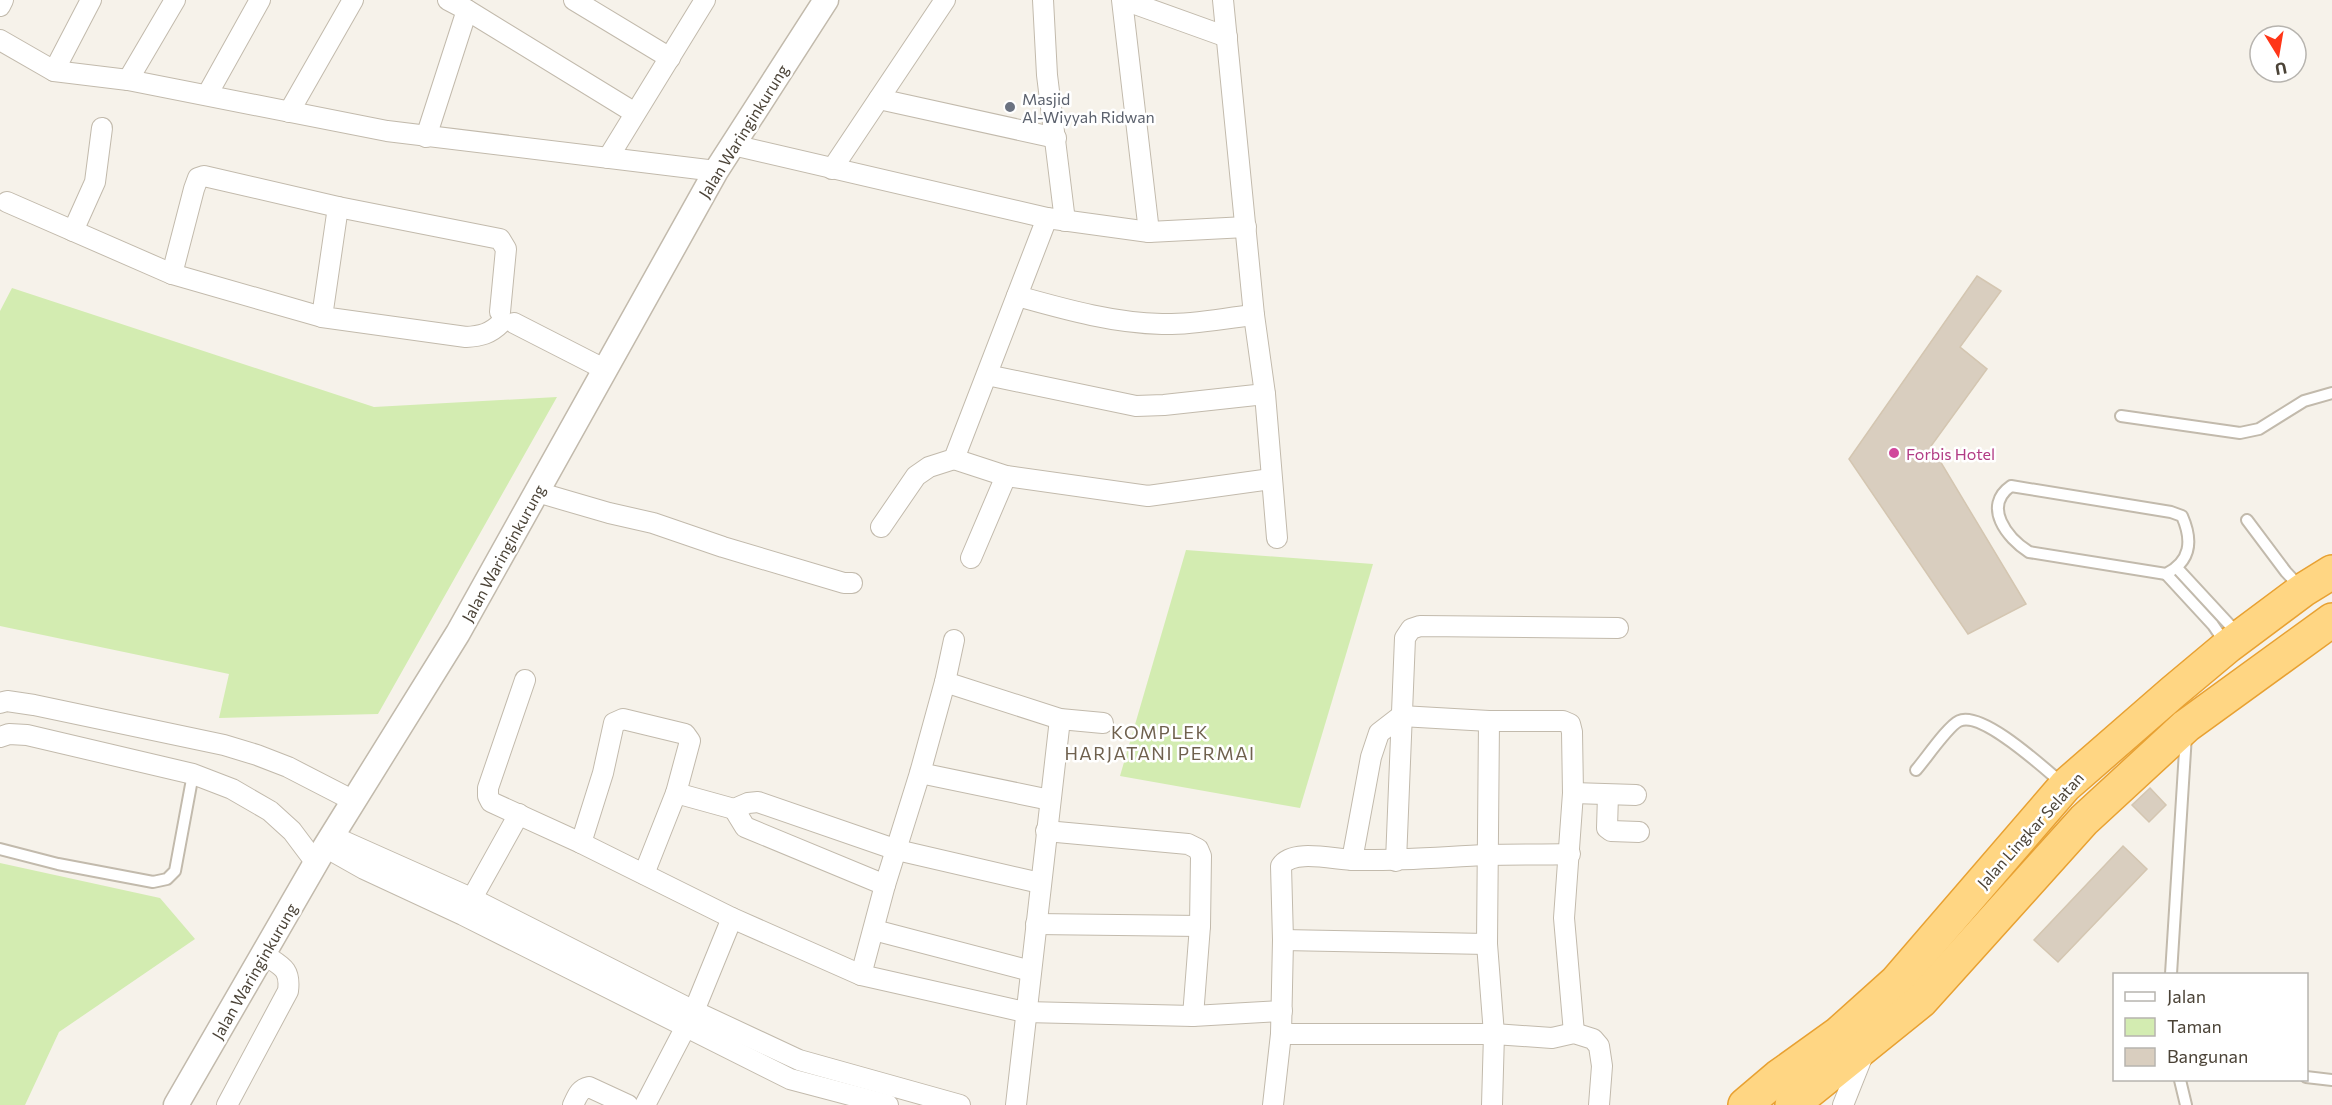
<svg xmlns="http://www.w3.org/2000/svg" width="2332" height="1105" viewBox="0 0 2332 1105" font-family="Commissioner,sans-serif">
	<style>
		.green { fill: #d3ecb1 }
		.building { fill: #d9cebf; stroke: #d4c6b1; stroke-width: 1.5 }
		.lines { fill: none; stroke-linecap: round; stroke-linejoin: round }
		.service-casing { stroke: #c2baac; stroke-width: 14 }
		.minor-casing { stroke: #c2baac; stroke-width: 22 }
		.tertiary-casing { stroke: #c2baac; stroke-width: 27 }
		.trunk-casing { stroke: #e8a132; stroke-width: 36 }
		.service { stroke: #fff; stroke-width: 10 }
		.minor { stroke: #fff; stroke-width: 20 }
		.tertiary { stroke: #fff; stroke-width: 24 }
		.trunk { stroke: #ffd683; stroke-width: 33 }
		.worship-dot { fill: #6b7280; stroke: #fff; stroke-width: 2 }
		.hotel-dot { fill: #d1479c; stroke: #fff; stroke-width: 2 }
		.labels { text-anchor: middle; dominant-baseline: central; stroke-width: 5; stroke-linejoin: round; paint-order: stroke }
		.worship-label { font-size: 16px; fill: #5b616d; stroke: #fff; text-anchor: start }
		.street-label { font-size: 16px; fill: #4b4337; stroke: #fff }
		.hotel-label { font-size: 16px; fill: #b23c85; stroke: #fff; text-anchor: start }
		.neighbourhood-label { font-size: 18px; letter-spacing: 1.5px; fill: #6f614e; stroke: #fff }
	</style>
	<rect width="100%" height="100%" fill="#f6f2ea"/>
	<g class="green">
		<path d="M12,288L374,407L557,397L378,714L219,718L229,674L0,626V311Z"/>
		<path d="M1186,550L1373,564L1300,808L1120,776Z"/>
		<path d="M0,863L160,898L195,939L59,1032L25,1105H0Z"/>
	</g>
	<g class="building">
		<path d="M1977,276L2001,291L1960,347L1987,369L1931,446L2026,604L1968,634L1849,459Z"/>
		<path d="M2150,788L2166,805L2149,822L2132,805Z"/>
		<path d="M2123,846L2147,869L2058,962L2034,940Z"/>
	</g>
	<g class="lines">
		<defs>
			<g id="service">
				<path d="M2121,416L2240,433L2259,429L2304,401L2332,393"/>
				<path d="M2011,486L2171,512L2182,516C2193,541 2191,561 2166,574L2029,552C2007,538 1982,506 2011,486Z"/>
				<path d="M2247,520L2286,572L2301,588"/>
				<path d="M2177,568L2238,634"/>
				<path d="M2166,574L2213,625L2226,644"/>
				<path d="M1916,770C1925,760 1948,726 1959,721C1982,710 2045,769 2063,784"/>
				<path d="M0,849L58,864L153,882L167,879L175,871L193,774"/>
				<path d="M2171,974L2186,735"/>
				<path d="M2306,1077L2332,1080"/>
				<path d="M2180,1080L2186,1105"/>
			</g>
			<g id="minor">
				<path d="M574,0L670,58"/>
				<path d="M1043,0L1047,75L1065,221"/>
				<path d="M1122,0L1149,232"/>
				<path d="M1124,0L1227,37"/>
				<path d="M1223,0L1254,315L1265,394L1277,538"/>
				<path d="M0,6L3,0"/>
				<path d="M467,10L635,113"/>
				<path d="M0,40L54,71L128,80L387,131L716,171"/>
				<path d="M54,71L91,0"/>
				<path d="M128,80L175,0"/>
				<path d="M207,95L260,0"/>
				<path d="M879,99L1056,138"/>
				<path d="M289,112L353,0"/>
				<path d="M426,137L467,10L448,0"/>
				<path d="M733,145L1047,218L1149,232L1246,227"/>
				<path d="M608,158L705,0"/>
				<path d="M832,169L945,0"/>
				<path d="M7,202L172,274L322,317"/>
				<path d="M338,207L322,317L466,337C481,336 490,334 501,323"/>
				<path d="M73,231L95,182L102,128"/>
				<path d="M172,274L194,189L198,178L204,176L338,207L500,239L506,249L500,312"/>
				<path d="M1017,296C1064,309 1112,323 1162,324C1192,325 1224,318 1254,315"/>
				<path d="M514,323L604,369"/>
				<path d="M987,375L1136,406L1164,405L1265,394"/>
				<path d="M954,459L1006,476L1148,496L1271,479"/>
				<path d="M537,492L609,513L653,523L723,547L844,583H852"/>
				<path d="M881,527L916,476L929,467L954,459L1047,218"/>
				<path d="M971,558L1006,476"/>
				<path d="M525,680L488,788V796L491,802L581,843L732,918L861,975L1025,1012L1193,1016L1282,1011"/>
				<path d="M945,682L1060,719L1103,723"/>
				<path d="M0,703L7,701L34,705L224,745L257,755L288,767L354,801"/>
				<path d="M1489,721L1487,944L1494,1034L1492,1105"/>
				<path d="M0,737L9,734L27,735L193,774L232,789L270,811L292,831L316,863"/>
				<path d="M920,773L1050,800"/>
				<path d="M676,793L734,809L748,803L758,802L897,850L1040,883"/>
				<path d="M1573,793L1636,795"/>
				<path d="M1608,795L1607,828L1611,831L1639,832"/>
				<path d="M734,809L745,827L885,885"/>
				<path d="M1046,831L1188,844L1198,849L1201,856L1200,926L1193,1016"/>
				<path d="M332,836L471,898L694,1011L799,1060L960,1105"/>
				<path d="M581,843L603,773L614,723L623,719L685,734L690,741L676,793L644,874"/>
				<path d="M325,847L364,869L463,915L790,1079L888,1105"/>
				<path d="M1352,860L1371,757L1379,733L1401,716L1489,721H1563L1570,724L1572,732L1573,793L1564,918L1574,1033"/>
				<path d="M1396,861L1405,638L1411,629L1420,626L1618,628"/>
				<path d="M466,909L519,814"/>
				<path d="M1036,924L1200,926"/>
				<path d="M874,930L1031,971"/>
				<path d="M1283,940L1487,944"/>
				<path d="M861,975L885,885L920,773L945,682L954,640"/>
				<path d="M1281,1034H1494L1552,1038L1574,1033L1593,1039L1599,1046L1602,1066L1599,1105"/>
				<path d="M227,1105L288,991C291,968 281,966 263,954"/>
				<path d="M573,1105C577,1097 579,1089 589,1087L628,1105"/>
				<path d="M645,1105L694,1011L732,918"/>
				<path d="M1016,1105L1060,719"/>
				<path d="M1273,1105L1281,1034L1283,940L1281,866C1293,848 1335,860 1355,860C1399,861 1443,857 1487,855C1515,854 1542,855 1570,854"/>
				<path d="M1843,1105L1865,1050"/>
			</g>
			<path id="tertiary" d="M176,1105L325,847L458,633L716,171L826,0"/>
			<g id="trunk">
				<path d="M1745,1105L1778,1077L1838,1034L1896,982L2065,786L2173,692L2228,646L2303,590L2332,572"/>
				<path d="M1792,1105L1921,1001L2084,820L2186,726L2332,620"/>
			</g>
		</defs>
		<use href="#service" class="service-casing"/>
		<use href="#minor" class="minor-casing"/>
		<use href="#tertiary" class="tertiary-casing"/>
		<use href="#trunk" class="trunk-casing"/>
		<use href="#service" class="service"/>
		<use href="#minor" class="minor"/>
		<use href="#tertiary" class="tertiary"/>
		<use href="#trunk" class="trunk"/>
	</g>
	<circle class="worship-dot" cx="1010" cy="107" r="6"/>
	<circle class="hotel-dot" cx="1894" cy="453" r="6"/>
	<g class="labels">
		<g class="worship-label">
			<text x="1022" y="98">Masjid<tspan x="1022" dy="18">Al-Wiyyah Ridwan</tspan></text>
		</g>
		<g class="street-label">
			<text transform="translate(743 131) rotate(-58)">Jalan Waringinkurung</text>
			<text transform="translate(503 553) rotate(-61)">Jalan Waringinkurung</text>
			<text transform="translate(2030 830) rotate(-48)">Jalan Lingkar Selatan</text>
			<text transform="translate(254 971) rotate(-60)">Jalan Waringinkurung</text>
		</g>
		<g class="hotel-label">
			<text x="1906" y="453">Forbis Hotel</text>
		</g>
		<g class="neighbourhood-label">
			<text x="1160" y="732">KOMPLEK<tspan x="1160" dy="21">HARJATANI PERMAI</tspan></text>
		</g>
	</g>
	<rect x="2113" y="973" width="195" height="108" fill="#ffffff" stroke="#b7b4af" stroke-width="1.5"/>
	<rect x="2125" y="992" width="30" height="9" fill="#ffffff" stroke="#b7b4af" stroke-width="1.5"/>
	<text x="2167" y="1003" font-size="18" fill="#4b4337">Jalan</text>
	<rect x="2125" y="1018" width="30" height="18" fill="#d3ecb1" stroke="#b7b4af" stroke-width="1.5"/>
	<text x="2167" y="1033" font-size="18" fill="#4b4337">Taman</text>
	<rect x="2125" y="1048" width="30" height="18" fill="#d9cebf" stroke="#b7b4af" stroke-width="1.5"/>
	<text x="2167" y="1063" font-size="18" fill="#4b4337">Bangunan</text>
	<g transform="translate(2278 54) rotate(169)"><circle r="28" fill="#ffffff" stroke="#b7b4af" stroke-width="1.5"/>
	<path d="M0-4.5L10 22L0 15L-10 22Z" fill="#ff3618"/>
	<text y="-9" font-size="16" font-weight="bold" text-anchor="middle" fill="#4b4337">U</text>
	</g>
</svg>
